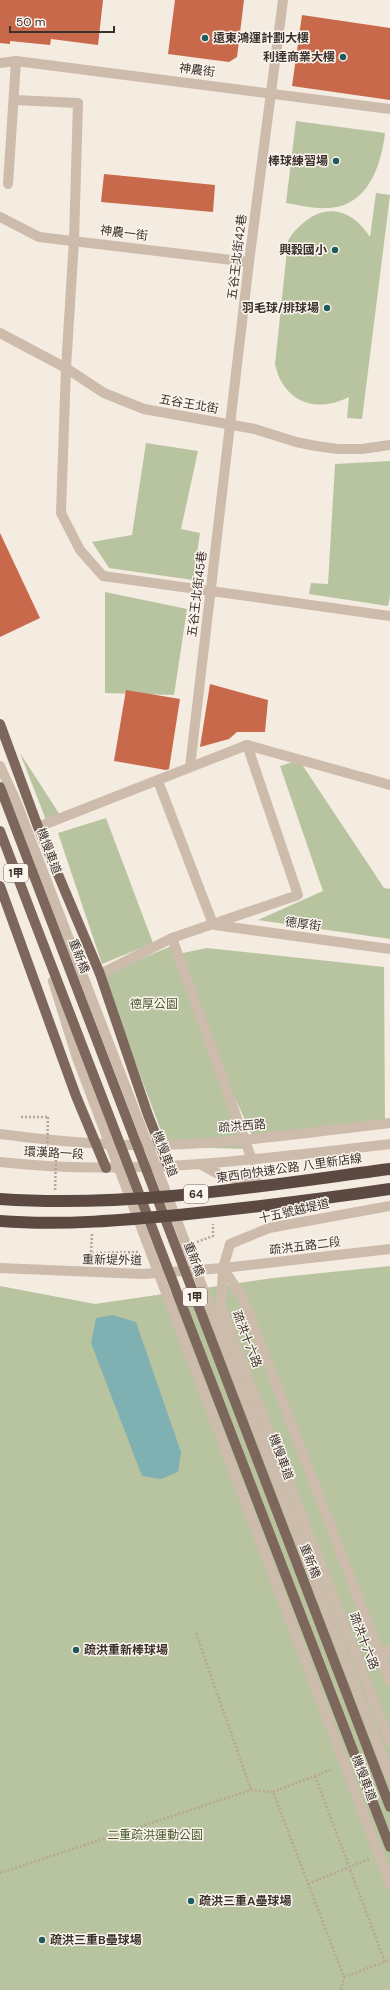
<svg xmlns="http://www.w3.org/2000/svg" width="390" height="1990" viewBox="0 0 390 1990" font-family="'DM Sans','Noto Sans TC',sans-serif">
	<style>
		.green { fill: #b8c4a0 }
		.water { fill: #7fb0b2 }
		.building { fill: #c8694b }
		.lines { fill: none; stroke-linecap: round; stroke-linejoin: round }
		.path { stroke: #b9a596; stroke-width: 2.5; stroke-dasharray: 2 2; stroke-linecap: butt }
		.minor { stroke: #cdbbac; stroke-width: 10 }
		.major { stroke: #7d675c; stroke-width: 10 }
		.path-bridge { stroke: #b9a596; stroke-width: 2.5; stroke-dasharray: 2 2; stroke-linecap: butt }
		.minor-bridge { stroke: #cdbbac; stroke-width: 10 }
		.major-bridge { stroke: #7d675c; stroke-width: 10 }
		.highway-bridge { stroke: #5c4a42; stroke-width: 12 }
		.poi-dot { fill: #1f5a5e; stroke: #fbf5ee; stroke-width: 1.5 }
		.labels { text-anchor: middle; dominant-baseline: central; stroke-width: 3; stroke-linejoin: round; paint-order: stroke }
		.shield { fill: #fbf5ee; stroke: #756b66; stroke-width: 1 }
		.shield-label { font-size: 11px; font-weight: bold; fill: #3b302b }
		.poi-label { font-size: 12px; font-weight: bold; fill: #3b302b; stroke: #fbf5ee; text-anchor: start }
		.street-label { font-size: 12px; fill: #3b302b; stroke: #fbf5ee }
		.park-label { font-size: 12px; fill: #4a5a2e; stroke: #fbf5ee }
	</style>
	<rect width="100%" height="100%" fill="#f4ebe1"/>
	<g class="green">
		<path d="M296,121L385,133C381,167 367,208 326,208C313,209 299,205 286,203Z"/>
		<path d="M376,193L390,195L362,419L347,418L349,397C316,414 283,402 275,364L288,241C292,233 299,226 307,220C332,202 355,214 370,237Z"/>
		<path d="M146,443L198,451L181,529L200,533L193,580L109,568L92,542L132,535Z"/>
		<path d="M390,461V596L388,606L309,594L311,583L328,584L335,464Z"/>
		<path d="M105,592L187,609L174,695L105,693Z"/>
		<path d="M20,753L60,815L46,820Z"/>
		<path d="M299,760L384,888L390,889V939L258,920L323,891L280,766Z"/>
		<path d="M106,818L153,943L102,964L58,833Z"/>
		<path d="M174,945L178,954L207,948L384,967L385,1121L252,1135L214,1053L248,1149L172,1147L160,1128L102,975Z"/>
		<path d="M390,1266V1990H0V1286L95,1304L273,1278Z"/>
	</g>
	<path class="water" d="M112,1315L136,1322L181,1452L178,1472L161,1479L142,1476L91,1343L96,1318Z"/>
	<g class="building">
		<path d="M0,0H103L98,45L51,39L50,45L10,41V44L0,43Z"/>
		<path d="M175,0H244L237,57L229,62L168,54Z"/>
		<path d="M302,15L390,28V100L292,86Z"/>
		<path d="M104,174L215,185L213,212L101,202Z"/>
		<path d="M0,533L40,618L0,637Z"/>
		<path d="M210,684L268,700L265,732H237L229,739L200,747Z"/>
		<path d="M126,690L180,699L169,769L166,770L114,761Z"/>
	</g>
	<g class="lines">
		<g class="path">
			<path d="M21,1117H48"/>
			<path d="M92,1234L91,1253L138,1252"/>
			<path d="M197,1242L213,1236V1224"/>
			<path d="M196,1633L251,1790"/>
			<path d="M315,1776L385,1962"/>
			<path d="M273,1792L333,1769"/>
			<path d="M0,1873L251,1790L273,1792L344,1977L341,1990"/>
			<path d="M308,1884L369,1859"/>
			<path d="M344,1977L390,1960"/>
		</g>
		<g class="minor">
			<path d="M0,63L16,61L390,109"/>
			<path d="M15,100L78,103L74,240L66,368L61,513L80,550L103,576L390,616"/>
			<path d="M8,184L16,61"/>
			<path d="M0,217L39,237L249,262"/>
			<path d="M0,333L66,368L104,393L144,409L255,429L296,442L316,446L338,449H362L390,445"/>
			<path d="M190,767L249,262L283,0"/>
			<path d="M158,781L213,924"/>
			<path d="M38,827L247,745L390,785"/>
			<path d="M215,925L390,949"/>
			<path d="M172,938L252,1160"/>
			<path d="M100,974L172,938L298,895L247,745"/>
			<path d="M0,1134C53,1141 107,1146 160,1145C237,1143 314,1132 390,1123"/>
			<path d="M0,1162C130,1177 261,1159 390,1144"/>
			<path d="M200,1164L224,1177L258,1183"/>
			<path d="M390,1206L269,1228L230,1244L223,1268L221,1308L390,1743"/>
			<path d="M0,1268L143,1274L223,1268L390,1249"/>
			<path d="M223,1268L243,1298L390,1681"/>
			<path d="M380,1654L390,1650"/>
		</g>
		<g class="major">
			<path d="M0,724L38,827L100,974L148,1115L168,1166"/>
			<path d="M0,831L32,915"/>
			<path d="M0,886L76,1096L106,1168"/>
		</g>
		<path class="path-bridge" d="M48,1117L47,1156H56L55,1190"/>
		<g class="minor-bridge">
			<path d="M0,766L16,801L390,1776"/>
			<path d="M53,981L77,1058L390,1884"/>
		</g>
		<g class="major-bridge">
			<path d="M0,787L390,1807"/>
			<path d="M32,915L390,1847"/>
		</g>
		<g class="highway-bridge">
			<path d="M0,1199C131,1208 261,1186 390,1169"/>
			<path d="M0,1221C62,1226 126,1220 188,1214C255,1207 323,1199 390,1189"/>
		</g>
	</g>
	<g class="poi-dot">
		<circle cx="205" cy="38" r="4"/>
		<circle cx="343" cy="57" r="4"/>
		<circle cx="336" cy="161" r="4"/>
		<circle cx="335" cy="250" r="4"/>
		<circle cx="327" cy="308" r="4"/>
		<circle cx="76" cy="1650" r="4"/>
		<circle cx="191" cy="1901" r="4"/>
		<circle cx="42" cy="1940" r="4"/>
	</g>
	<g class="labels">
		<g class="shield">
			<rect x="4" y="864" width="24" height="18" rx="3"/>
			<rect x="184" y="1185" width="24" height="18" rx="3"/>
			<rect x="183" y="1288" width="24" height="18" rx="3"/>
		</g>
		<g class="shield-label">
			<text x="16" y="873">1甲</text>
			<text x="196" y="1194">64</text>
			<text x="195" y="1297">1甲</text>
		</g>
		<g class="poi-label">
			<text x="213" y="38">遠東鴻運計劃大樓</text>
			<text x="335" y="57" text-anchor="end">利達商業大樓</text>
			<text x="328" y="161" text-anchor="end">棒球練習場</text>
			<text x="327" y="250" text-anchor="end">興穀國小</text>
			<text x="319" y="308" text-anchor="end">羽毛球/排球場</text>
			<text x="84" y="1650">疏洪重新棒球場</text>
			<text x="199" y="1901">疏洪三重A壘球場</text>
			<text x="50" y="1940">疏洪三重B壘球場</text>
		</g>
		<g class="street-label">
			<text transform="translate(197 70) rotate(7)">神農街</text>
			<text transform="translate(124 233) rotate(7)">神農一街</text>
			<text transform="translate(237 257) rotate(-83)">五谷王北街42巷</text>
			<text transform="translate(189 404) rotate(10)">五谷王北街</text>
			<text transform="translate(197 594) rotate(-83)">五谷王北街45巷</text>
			<text transform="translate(49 851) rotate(69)">機慢車道</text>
			<text transform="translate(303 924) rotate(8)">德厚街</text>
			<text transform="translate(79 956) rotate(69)">重新橋</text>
			<text transform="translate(242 1126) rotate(-5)">疏洪西路</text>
			<text transform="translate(54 1153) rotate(3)">環漢路一段</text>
			<text transform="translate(165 1154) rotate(69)">機慢車道</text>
			<text transform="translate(289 1168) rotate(-8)">東西向快速公路 八里新店線</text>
			<text transform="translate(294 1211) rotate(-13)">十五號越堤道</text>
			<text transform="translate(305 1246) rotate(-7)">疏洪五路二段</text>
			<text transform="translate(194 1259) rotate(69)">重新橋</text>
			<text transform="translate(112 1260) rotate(1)">重新堤外道</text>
			<text transform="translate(247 1339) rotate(69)">疏洪十六路</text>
			<text transform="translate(281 1457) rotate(69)">機慢車道</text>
			<text transform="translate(310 1561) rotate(69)">重新橋</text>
			<text transform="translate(364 1641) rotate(69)">疏洪十六路</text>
			<text transform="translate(364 1778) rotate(69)">機慢車道</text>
		</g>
		<g class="park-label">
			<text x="154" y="1004">德厚公園</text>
			<text x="155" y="1835">二重疏洪運動公園</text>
		</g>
	</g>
	<path d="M10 26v6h104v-6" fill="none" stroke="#3b302b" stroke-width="2"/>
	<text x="16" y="26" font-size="12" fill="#3b302b" stroke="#fbf5ee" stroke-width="3" paint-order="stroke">50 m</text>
</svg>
